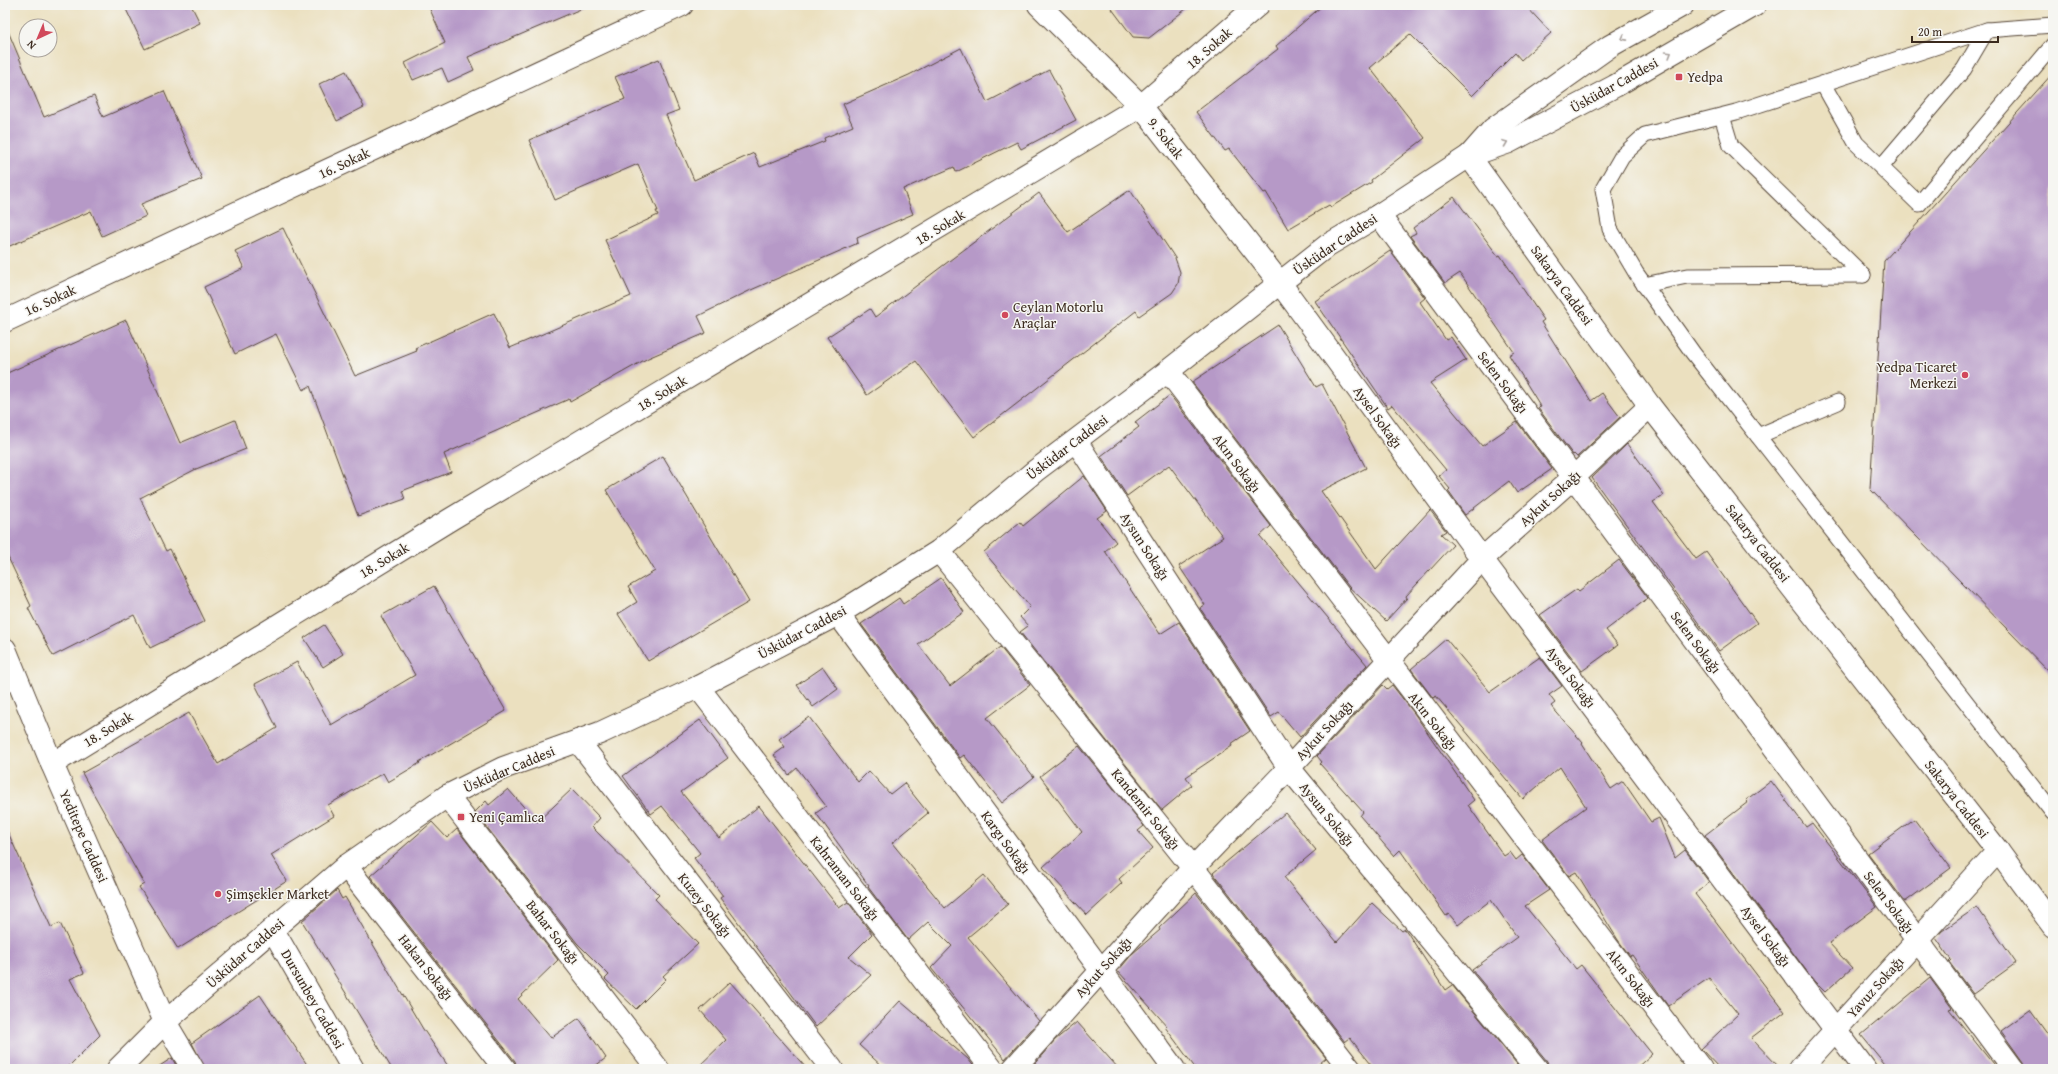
<svg xmlns="http://www.w3.org/2000/svg" width="2058" height="1074" viewBox="0 0 2058 1074" font-family="'Gentium Book Plus',serif">
	<style>
		.building { fill: #b699c7 }
		.lines { fill: none; stroke-linecap: round; stroke-linejoin: round }
		.service-casing { stroke: #554536; stroke-width: 17 }
		.minor-casing { stroke: #554536; stroke-width: 24 }
		.tertiary-casing { stroke: #554536; stroke-width: 24 }
		.secondary-casing { stroke: #554536; stroke-width: 24 }
		.service { stroke: #fff; stroke-width: 15 }
		.minor { stroke: #fff; stroke-width: 22 }
		.tertiary { stroke: #fff; stroke-width: 22 }
		.secondary { stroke: #fff; stroke-width: 22 }
		.oneway { stroke: #a79f9a }
		.poi-dot { fill: #d1495b; stroke: #f6f6f2; stroke-width: 1.5 }
		.labels { text-anchor: middle; dominant-baseline: central; stroke-width: 3; stroke-linejoin: round; paint-order: stroke }
		.street-label { font-size: 14px; fill: #3b2a1e; stroke: #f6f6f2 }
		.poi-label { font-size: 14px; fill: #3b2a1e; stroke: #f6f6f2; text-anchor: start }
	</style>
	<rect width="100%" height="100%" fill="#f6f6f2"/>
	<filter id="ink" filterUnits="userSpaceOnUse"><feTurbulence type="fractalNoise" baseFrequency=".025" numOctaves="2"/><feDisplacementMap in="SourceGraphic" scale="8" xChannelSelector="R" yChannelSelector="G"/><feConvolveMatrix kernelMatrix="1 2 1 2 8 2 1 2 1" color-interpolation-filters="sRGB"/></filter>
	<filter id="wash" filterUnits="userSpaceOnUse"><feTurbulence type="fractalNoise" baseFrequency=".012" numOctaves="4" result="noise"/><feDisplacementMap in="SourceGraphic" scale="16" xChannelSelector="R" yChannelSelector="G"/><feGaussianBlur stdDeviation="0.9" result="paint"/><feColorMatrix in="noise" values="0 0 0 0 0 0 0 0 0 0 0 0 0 0 0 0 0 1.4 0 .05"/><feComposite in="paint" operator="in"/></filter>
	<g filter="url(#wash)">
		<rect width="100%" height="100%" fill="#ebe0bf"/>
		<g id="blocks">
			<g class="building">
				<path d="M124,5H191L200,23L145,49Z"/>
				<path d="M428,5H590L468,57L474,70L448,82L442,68L413,80L405,63L445,43Z"/>
				<path d="M1109,5H1191L1149,38L1133,37Z"/>
				<path d="M1323,5H1525L1551,33L1521,60L1515,53L1472,96L1410,34L1370,68L1425,138L1371,180L1372,182L1331,207L1329,205L1288,229L1266,192L1264,193L1229,149L1225,151L1196,112L1278,49L1276,46Z"/>
				<path d="M5,24L44,117L94,96L103,117L164,91L202,179L141,204L146,216L102,236L91,211L5,248Z"/>
				<path d="M961,48L987,102L1049,70L1076,120L1021,149L1017,142L956,172L954,167L903,189L913,214L857,238L858,243L751,290L698,316L706,333L648,358L570,402L569,399L444,454L451,472L402,491L405,499L358,516L310,386L303,390L276,334L235,354L204,287L244,268L235,251L283,228L355,376L417,351L415,348L494,313L510,348L631,296L605,240L658,215L656,211H658L638,164L555,200L529,140L625,99L615,77L659,59L679,110L666,115L694,180L754,153L760,167L825,141L824,138L853,126L843,104L909,75Z"/>
				<path d="M346,71L364,107L337,121L319,84Z"/>
				<path d="M2053,73V676L1870,489L1884,261Z"/>
				<path d="M1130,190L1175,258L1180,272L1178,284L1172,293L1139,316L1136,311L974,437L916,361L867,395L827,337L870,309L875,317L1039,193L1068,232Z"/>
				<path d="M1454,197L1498,256L1500,255L1544,320L1541,322L1591,401L1602,393L1620,417L1577,457L1574,454L1573,455L1538,408L1541,407L1509,355L1514,352L1460,273L1445,283L1410,236L1416,233L1413,228Z"/>
				<path d="M1390,251L1425,298L1420,302L1446,340L1451,337L1466,360L1430,383L1482,446L1517,422L1552,469L1517,493L1509,481L1465,515L1448,491L1450,489L1439,476L1446,470L1392,405L1388,408L1315,301Z"/>
				<path d="M126,320L180,443L235,420L246,449L196,469L140,498L166,551L170,549L205,621L150,648L134,615L53,656L28,608L31,606L5,551V374Z"/>
				<path d="M1278,325L1316,387L1322,384L1366,468L1321,491L1376,569L1430,510L1446,531L1441,534L1453,545L1406,596L1407,598L1386,621L1349,587L1192,382Z"/>
				<path d="M1170,395L1271,526L1260,536L1367,665L1300,737L1279,712L1271,717L1200,608L1205,605L1179,566L1223,537L1169,465L1127,496L1101,456L1139,427L1135,422Z"/>
				<path d="M1627,444L1664,495L1653,502L1696,559L1706,552L1757,623L1719,651L1592,478Z"/>
				<path d="M663,456L749,602L648,661L618,614L637,602L628,587L655,571L606,490Z"/>
				<path d="M1084,476L1107,511L1097,518L1116,542L1105,551L1160,634L1179,622L1250,731L1231,744L1232,746L1186,777L1192,785L1162,810L1020,632L1028,626L1020,617L1030,607L984,552L1020,522L1023,526Z"/>
				<path d="M1619,560L1648,598L1606,630L1618,645L1582,671L1540,615L1577,589L1579,591Z"/>
				<path d="M941,578L964,612L918,644L950,686L1000,647L1030,685L987,718L1034,777L1002,803L964,755L960,758L861,624L899,598L903,604Z"/>
				<path d="M434,586L506,711L419,762L420,763L388,782L383,773L328,805L334,816L271,855L287,881L178,949L139,887L144,884L82,773L189,713L218,764L277,728L255,684L297,662L331,725L415,675L381,616Z"/>
				<path d="M324,625L343,654L323,667L304,638Z"/>
				<path d="M1446,639L1490,692L1540,657L1562,686L1549,695L1555,703L1551,706L1583,743L1582,744L1611,789L1623,781L1651,822L1659,818L1675,858L1685,850L1709,882L1695,894L1785,1012L1751,1038L1781,1069H1720L1701,1049L1738,1014L1709,978L1668,1006L1632,955L1630,956L1618,940L1576,872L1569,876L1542,840L1586,807L1560,767L1523,799L1436,696L1433,698L1411,669Z"/>
				<path d="M823,667L838,689L813,707L797,685Z"/>
				<path d="M1383,685L1387,689L1392,685L1414,713L1474,800L1468,805L1504,856L1510,852L1516,860L1522,855L1549,890L1525,906L1576,969L1581,965L1652,1054L1635,1069H1549L1547,1061L1472,970L1517,937L1491,900L1458,925L1449,914L1446,916L1400,850L1394,856L1360,816L1363,812L1320,764L1322,762L1317,756Z"/>
				<path d="M809,717L858,782L869,771L890,794L904,783L928,813L892,843L945,908L984,875L1008,904L968,937L1039,1021L1005,1059L931,968L952,946L928,922L908,940L868,887L869,886L816,813L826,806L797,768L789,775L774,755L785,747L779,739Z"/>
				<path d="M700,720L728,758L681,792L719,838L759,806L839,908L848,902L872,934L849,957L871,975L816,1027L720,898L723,896L694,858L700,853L662,806L651,814L623,776Z"/>
				<path d="M1079,746L1144,826L1138,831L1153,848L1119,879L1122,883L1087,915L1043,867L1082,832L1040,776Z"/>
				<path d="M1771,781L1806,827L1812,823L1877,907L1829,943L1852,968L1825,992L1814,981L1705,835L1748,802L1746,800Z"/>
				<path d="M508,789L537,822L572,789L600,818L592,827L659,895L655,899L698,944L663,976L666,979L636,1009L605,979L609,975L577,943L475,812L486,801L489,805Z"/>
				<path d="M1285,813L1316,850L1284,877L1337,942L1372,903L1402,931L1405,929L1445,990L1452,985L1521,1069H1375L1350,1038L1345,1042L1213,873Z"/>
				<path d="M1914,819L1951,868L1905,902L1868,853Z"/>
				<path d="M432,822L447,838L457,829L558,960L518,999L551,1038L579,1018L606,1058L591,1069H517L515,1061L370,876Z"/>
				<path d="M5,826L51,927L60,923L84,973L70,979L100,1035L66,1069H5Z"/>
				<path d="M337,890L342,899L345,897L423,1029L450,1069H392L302,921Z"/>
				<path d="M1196,893L1326,1058L1313,1069H1196L1165,1027L1167,1026L1118,971L1133,953L1160,930L1159,928Z"/>
				<path d="M1977,907L2016,963L1973,994L1949,962L1951,960L1936,938L1942,931Z"/>
				<path d="M1930,978L1952,1008L1949,1009L1997,1069H1889L1861,1035Z"/>
				<path d="M730,982L807,1069H696L726,1040L700,1010Z"/>
				<path d="M260,995L310,1069H205L192,1043Z"/>
				<path d="M900,1001L968,1059L976,1069H885L859,1045Z"/>
				<path d="M2030,1010L2053,1042V1069H2025L2023,1062L2001,1031Z"/>
				<path d="M1077,1022L1119,1069H1030L1055,1040Z"/>
				<path d="M172,1058L178,1069H155Z"/>
			</g>
		</g>
	</g>
	<g filter="url(#ink)">
		<use href="#blocks" fill-opacity="0" stroke="#554536" stroke-width="1"/>
		<g class="lines">
			<defs>
				<g id="service">
					<path d="M2053,25L1987,30L1736,112L1645,135L1622,156L1603,189L1610,229L1636,273L1693,353L2053,813"/>
					<path d="M1823,84L1856,143L1919,204L2053,45"/>
					<path d="M1722,116L1731,146L1863,275"/>
					<path d="M1881,167L1964,69L1987,30"/>
					<path d="M1644,285L1687,276L1863,275"/>
					<path d="M1758,436L1838,402"/>
				</g>
				<g id="minor">
					<path d="M1039,5L1141,106L1280,283L1482,559L1865,1069"/>
					<path d="M1379,215L2013,1069"/>
					<path d="M5,321L682,5"/>
					<path d="M1168,371L1701,1069"/>
					<path d="M1076,441L1289,768L1537,1069"/>
					<path d="M939,551L1193,868L1350,1069"/>
					<path d="M838,614L1174,1069"/>
					<path d="M698,687L992,1069"/>
					<path d="M578,741L832,1069"/>
					<path d="M52,764L451,519L1141,106L1258,5"/>
					<path d="M447,796L658,1069"/>
					<path d="M346,866L505,1069"/>
					<path d="M165,1022L193,1069"/>
					<path d="M1013,1069L1193,868L1289,768L1482,559L1574,477L1650,406"/>
					<path d="M1800,1069L1998,851"/>
				</g>
				<g id="tertiary">
					<path d="M1469,156L1650,406L1998,851L2053,926"/>
					<path d="M5,649L52,764L165,1022"/>
					<path d="M273,930L353,1069"/>
				</g>
				<g id="secondary">
					<path d="M1471,154L1493,129L1610,46L1683,5"/>
					<path d="M118,1069L165,1022L346,866L447,796L503,768L600,733L698,687L838,614L939,551L1035,471L1168,371L1328,245L1379,215L1469,156L1509,142L1615,86L1755,5"/>
				</g>
			</defs>
			<use href="#service" class="service-casing"/>
			<use href="#minor" class="minor-casing"/>
			<use href="#tertiary" class="tertiary-casing"/>
			<use href="#secondary" class="secondary-casing"/>
			<use href="#service" class="service"/>
			<use href="#minor" class="minor"/>
			<use href="#tertiary" class="tertiary"/>
			<use href="#secondary" class="secondary"/>
		</g>
		<defs><path id="oneway-chevron" d="M-2-3.5L2.5 0L-2 3.5" fill="none" stroke-width="1.6" stroke-linecap="round" stroke-linejoin="round"/></defs>
		<g class="oneway">
			<use href="#oneway-chevron" transform="translate(1624 38) rotate(151)"/>
			<use href="#oneway-chevron" transform="translate(1669 54) rotate(-31)"/>
			<use href="#oneway-chevron" transform="translate(1505 143) rotate(-21)"/>
		</g>
	</g>
	<g class="poi-dot">
		<rect x="1675" y="73" width="8" height="8" rx="2"/>
		<circle cx="1005" cy="315" r="4"/>
		<circle cx="1965" cy="375" r="4"/>
		<rect x="457" y="813" width="8" height="8" rx="2"/>
		<circle cx="218" cy="894" r="4"/>
	</g>
	<g class="labels">
		<g class="street-label">
			<text transform="translate(1209 48) rotate(-41)">18. Sokak</text>
			<text transform="translate(1614 85) rotate(-29)">Üsküdar Caddesi</text>
			<text transform="translate(1166 138) rotate(52)">9. Sokak</text>
			<text transform="translate(344 163) rotate(-25)">16. Sokak</text>
			<text transform="translate(940 227) rotate(-31)">18. Sokak</text>
			<text transform="translate(1335 244) rotate(-34)">Üsküdar Caddesi</text>
			<text transform="translate(1562 285) rotate(54)">Sakarya Caddesi</text>
			<text transform="translate(50 300) rotate(-25)">16. Sokak</text>
			<text transform="translate(1503 382) rotate(53)">Selen Sokağı</text>
			<text transform="translate(662 393) rotate(-31)">18. Sokak</text>
			<text transform="translate(1378 417) rotate(54)">Aysel Sokağı</text>
			<text transform="translate(1067 447) rotate(-37)">Üsküdar Caddesi</text>
			<text transform="translate(1237 463) rotate(53)">Akın Sokağı</text>
			<text transform="translate(1550 498) rotate(-42)">Aykut Sokağı</text>
			<text transform="translate(1758 543) rotate(52)">Sakarya Caddesi</text>
			<text transform="translate(1145 546) rotate(57)">Aysun Sokağı</text>
			<text transform="translate(384 560) rotate(-31)">18. Sokak</text>
			<text transform="translate(802 632) rotate(-28)">Üsküdar Caddesi</text>
			<text transform="translate(1696 642) rotate(53)">Selen Sokağı</text>
			<text transform="translate(1571 677) rotate(53)">Aysel Sokağı</text>
			<text transform="translate(1433 721) rotate(52)">Akın Sokağı</text>
			<text transform="translate(108 729) rotate(-31)">18. Sokak</text>
			<text transform="translate(1324 730) rotate(-47)">Aykut Sokağı</text>
			<text transform="translate(509 769) rotate(-23)">Üsküdar Caddesi</text>
			<text transform="translate(1957 799) rotate(52)">Sakarya Caddesi</text>
			<text transform="translate(1146 809) rotate(51)">Kandemir Sokağı</text>
			<text transform="translate(1327 814) rotate(51)">Aysun Sokağı</text>
			<text transform="translate(84 836) rotate(66)">Yeditepe Caddesi</text>
			<text transform="translate(1006 842) rotate(54)">Kargı Sokağı</text>
			<text transform="translate(845 878) rotate(52)">Kahraman Sokağı</text>
			<text transform="translate(1889 902) rotate(53)">Selen Sokağı</text>
			<text transform="translate(705 905) rotate(52)">Kuzey Sokağı</text>
			<text transform="translate(553 932) rotate(52)">Bahar Sokağı</text>
			<text transform="translate(1766 936) rotate(53)">Aysel Sokağı</text>
			<text transform="translate(245 953) rotate(-41)">Üsküdar Caddesi</text>
			<text transform="translate(426 967) rotate(52)">Hakan Sokağı</text>
			<text transform="translate(1103 967) rotate(-48)">Aykut Sokağı</text>
			<text transform="translate(1631 978) rotate(52)">Akın Sokağı</text>
			<text transform="translate(1875 987) rotate(-48)">Yavuz Sokağı</text>
			<text transform="translate(313 999) rotate(60)">Dursunbey Caddesi</text>
		</g>
		<g class="poi-label">
			<text x="1687" y="77">Yedpa</text>
			<text x="1013" y="307">Ceylan Motorlu<tspan x="1013" dy="16">Araçlar</tspan></text>
			<text x="1957" y="367" text-anchor="end">Yedpa Ticaret<tspan x="1957" dy="16">Merkezi</tspan></text>
			<text x="469" y="817">Yeni Çamlıca</text>
			<text x="226" y="894">Şimşekler Market</text>
		</g>
	</g>
	<rect width="2058" height="1074" fill="none" stroke="#f6f6f2" stroke-width="20"/>
	<g transform="translate(38 38) rotate(224)"><circle r="19" fill="#f6f6f2" stroke="#aba49d"/>
	<path d="M0-3L7 15L0 10L-7 15Z" fill="#d1495b"/>
	<text y="-6" font-size="11" font-weight="bold" text-anchor="middle" fill="#3b2a1e">N</text>
	</g>
	<path d="M1912 36v6h86v-6" fill="none" stroke="#3b2a1e" stroke-width="2"/>
	<text x="1918" y="36" font-size="12" fill="#3b2a1e" stroke="#f6f6f2" stroke-width="3" paint-order="stroke">20 m</text>
</svg>
